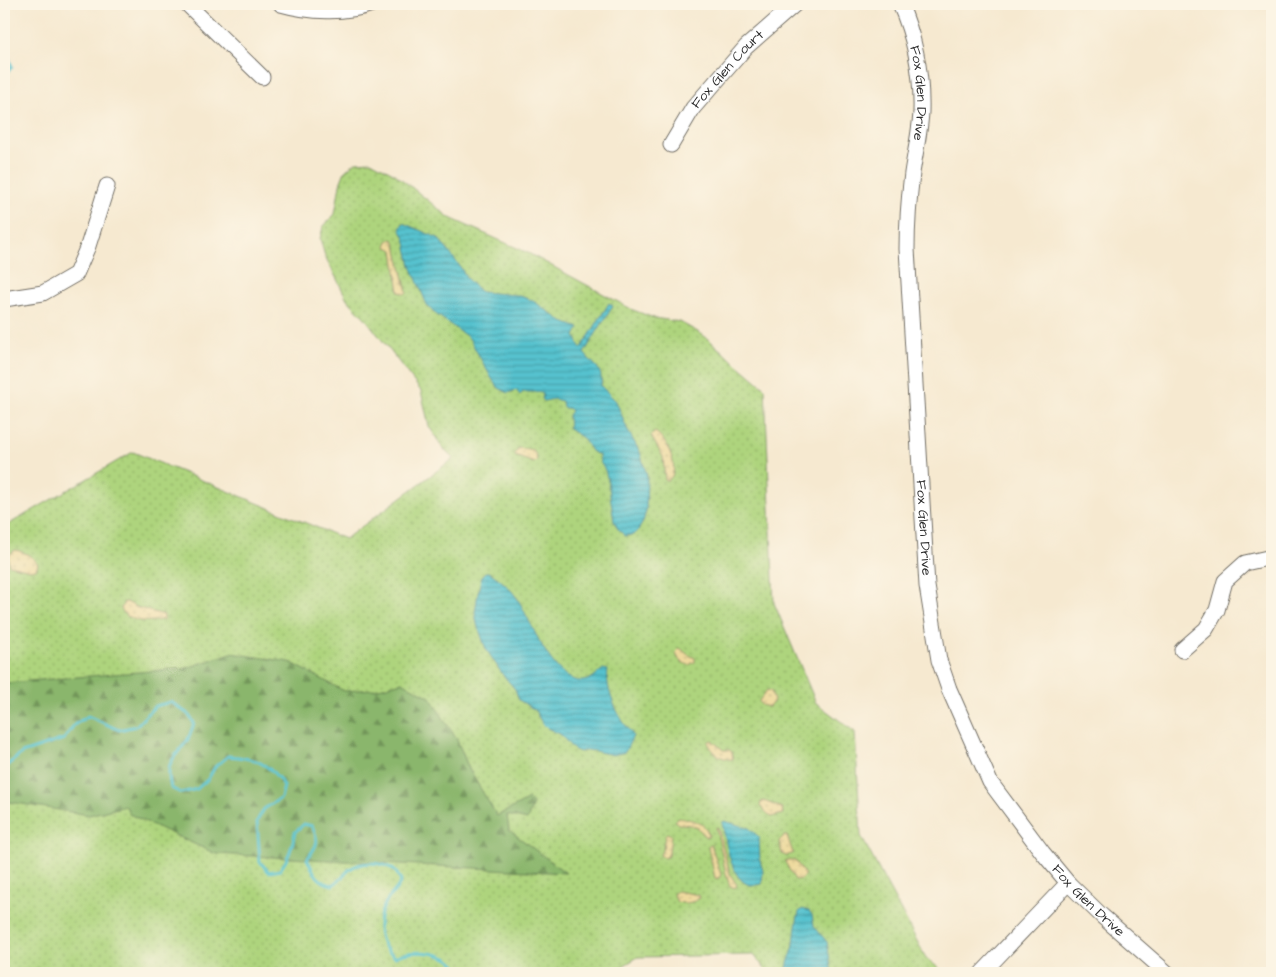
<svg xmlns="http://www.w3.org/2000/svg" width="1276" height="977" viewBox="0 0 1276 977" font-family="'Architects Daughter',sans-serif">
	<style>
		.grass { fill: url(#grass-dots); stroke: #6c8054 }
		.forest { fill: url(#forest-firs); stroke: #5a704c }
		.sand { fill: url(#sand-dots); stroke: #8c8264 }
		.water { fill: url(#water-rules); stroke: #40767d }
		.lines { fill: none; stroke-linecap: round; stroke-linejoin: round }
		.stream { stroke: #56c2cf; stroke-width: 3 }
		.minor-casing { stroke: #726e65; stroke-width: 17 }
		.minor { stroke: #fff; stroke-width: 15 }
		.labels { text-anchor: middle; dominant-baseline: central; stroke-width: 4; stroke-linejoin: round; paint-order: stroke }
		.street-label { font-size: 14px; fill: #2b2b2b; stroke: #fcf5e5 }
	</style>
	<defs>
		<pattern id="grass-dots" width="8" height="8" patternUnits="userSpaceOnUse" patternTransform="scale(1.25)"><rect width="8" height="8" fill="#aed47d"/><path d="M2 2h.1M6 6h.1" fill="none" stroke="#96b66c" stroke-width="1.8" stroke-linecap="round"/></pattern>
		<pattern id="forest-firs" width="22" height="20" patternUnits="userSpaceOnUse" patternTransform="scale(1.25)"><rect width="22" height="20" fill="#8ab66c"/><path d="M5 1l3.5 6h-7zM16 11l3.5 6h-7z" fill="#719459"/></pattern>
		<pattern id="sand-dots" width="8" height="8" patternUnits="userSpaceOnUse" patternTransform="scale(1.25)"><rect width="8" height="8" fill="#eeda9e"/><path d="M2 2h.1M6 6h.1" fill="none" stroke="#cb8" stroke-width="1.8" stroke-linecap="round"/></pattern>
		<pattern id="water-rules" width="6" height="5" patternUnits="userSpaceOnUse" patternTransform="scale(1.25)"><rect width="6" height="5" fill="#56c2cf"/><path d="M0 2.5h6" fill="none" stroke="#479ea8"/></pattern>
	</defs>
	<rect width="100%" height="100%" fill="#fcf5e5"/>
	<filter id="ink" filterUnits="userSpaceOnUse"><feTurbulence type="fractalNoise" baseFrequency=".02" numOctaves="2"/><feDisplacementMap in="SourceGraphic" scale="10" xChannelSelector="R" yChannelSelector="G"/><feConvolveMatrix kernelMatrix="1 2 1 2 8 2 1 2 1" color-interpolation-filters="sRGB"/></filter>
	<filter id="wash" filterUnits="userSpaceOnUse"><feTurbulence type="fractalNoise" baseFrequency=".0096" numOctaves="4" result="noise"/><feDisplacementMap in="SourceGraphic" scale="20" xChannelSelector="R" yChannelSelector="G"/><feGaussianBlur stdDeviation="1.12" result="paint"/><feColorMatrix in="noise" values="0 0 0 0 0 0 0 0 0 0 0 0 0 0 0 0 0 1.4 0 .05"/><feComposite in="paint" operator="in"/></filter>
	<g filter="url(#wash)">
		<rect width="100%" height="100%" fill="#f6e9d0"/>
		<path class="grass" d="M371,161L395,174L450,218L528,253L633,310L654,318L680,322L703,335L765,388L774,603L816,703L855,732L861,836L926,958L945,973H768L754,955L638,957L611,973H4V527L133,452L345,539L453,459L442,447L429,426L421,391L365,318L347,299L325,256L320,239L323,227L335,214L340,184L345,171L356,162Z"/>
		<path class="forest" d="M231,653L290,662L344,691L375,689L402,682L430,697L457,740L470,771L497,816L529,799L533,804L527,820L507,815L509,830L566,873L216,854L129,814L126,806L89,815L4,801V683L187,668Z"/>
		<g class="sand">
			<path d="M392,239L395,241L406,288L407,292L405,294L399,292L393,250L386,246L388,241Z"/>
			<path d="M655,432C667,438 682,473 668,480H665L663,457L651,436Z"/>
			<path d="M519,448L533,450L536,455L537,460L534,463L515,456V453Z"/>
			<path d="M15,550C23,551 34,557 38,564L36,569L30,570L9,565L8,556Z"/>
			<path d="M124,602H127L136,607L164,615V619C151,623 128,623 121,609Z"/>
			<path d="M680,648L687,654L695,658V662L689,665C682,663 677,660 676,652Z"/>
			<path d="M767,690L771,691L774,701L769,707L761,705L759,701Z"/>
			<path d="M712,740L723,750H729L732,752L733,759C723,761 711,752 708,742Z"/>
			<path d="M764,801L782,808L783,814L771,817L760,806L761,802Z"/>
			<path d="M679,817C691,820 706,821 709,836L705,837C699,826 691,824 678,824L675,821Z"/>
			<path d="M716,827L718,828L730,874L737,885L735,888L730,886L727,878Z"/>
			<path d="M667,833L671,835L669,853L667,857L664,858L660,855L663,848L665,835Z"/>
			<path d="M784,836H787L793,853L786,856L782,854L779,841Z"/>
			<path d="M711,844L721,875L718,879L715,878L708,847Z"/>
			<path d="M789,860H795L805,875L802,879L795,880L785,862Z"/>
			<path d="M677,891L699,895L700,898C693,903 685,904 677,902L673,894Z"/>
		</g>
		<g class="water">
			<path d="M403,223L438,238L459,265L468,280L481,292L517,295L532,300L563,322L579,328L575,336L581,349L609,303L613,306L584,353C594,366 603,367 601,386L616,401L628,431L640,452L647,476L646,511L643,522L637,532L633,535L625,536L618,529L614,521L608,481L605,470L600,462L599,455L591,451L583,438L569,429L568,415L571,411L568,408H563L562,401L554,399L544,401L542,399L543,395L541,392H523L520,395L516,390L508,393L499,388L492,379L469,338L433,312L427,305L411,266L405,238L400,229Z"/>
			<path d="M485,572H489C500,579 509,587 517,598C530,618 553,685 584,681C591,680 597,674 603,669L608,670C605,687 615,709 624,723C627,728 631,731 633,736L625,752L613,755L595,751L587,750L580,752L573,749L560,734L547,728L542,723L535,710L519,700L515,689L503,675L486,649L477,624L475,612L478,593L481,579Z"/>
			<path d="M724,821L749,828L759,837L760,861L763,871L762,884C758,885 754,885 750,885C730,880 726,840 722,823Z"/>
			<path d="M802,909L809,911L812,915L814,926L827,942L832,973H787C786,963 792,955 794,945C795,934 796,923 799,912Z"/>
		</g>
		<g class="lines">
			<g class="stream">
				<path d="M4,44L12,67L4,75"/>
				<path d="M4,768L22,753L64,739L74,725L88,716L119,730L136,726L155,706L171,702L188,714L194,723C192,729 190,736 187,741C172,761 165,761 171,788L181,793L197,789L208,779L215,767L228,756C254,758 269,762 284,786L281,798L264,809L257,821L260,862L269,872L280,870C289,858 292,847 295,832L304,824L312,826C320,842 317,846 307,859C314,872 317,882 333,885C342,880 343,875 350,869C362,860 385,862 395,871C398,874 399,878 401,881C397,891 389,895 385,904C375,922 377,945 395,957C414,948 453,951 460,973"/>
			</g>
		</g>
	</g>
	<g filter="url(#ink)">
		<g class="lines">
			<defs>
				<g id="minor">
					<path d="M187,4L262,77"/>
					<path d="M281,4C309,12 345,14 372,4"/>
					<path id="s1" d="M900,4C915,38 922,75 921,112C920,132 915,153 912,173C909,198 907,224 907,249L927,586L939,660L949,689L990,782L1043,853L1068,883L1102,916L1167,973"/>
					<path id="s2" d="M671,145L693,108L746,47L795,4"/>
					<path d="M4,299L43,293L76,274L88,246L107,186"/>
					<path d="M1182,650L1206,629L1217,610L1225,581L1245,563L1272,557"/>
					<path d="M982,973L1068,883"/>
				</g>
			</defs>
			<use href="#minor" class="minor-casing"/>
			<use href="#minor" class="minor"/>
		</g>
	</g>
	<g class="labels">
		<g class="street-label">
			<text stroke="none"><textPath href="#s2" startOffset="95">Fox Glen Court</textPath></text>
			<text stroke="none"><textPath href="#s1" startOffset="92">Fox Glen Drive</textPath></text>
			<text stroke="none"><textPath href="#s1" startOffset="528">Fox Glen Drive</textPath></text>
			<text stroke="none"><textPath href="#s1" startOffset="948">Fox Glen Drive</textPath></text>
		</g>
	</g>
	<rect width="1276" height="977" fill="none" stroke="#fcf5e5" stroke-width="20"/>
</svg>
